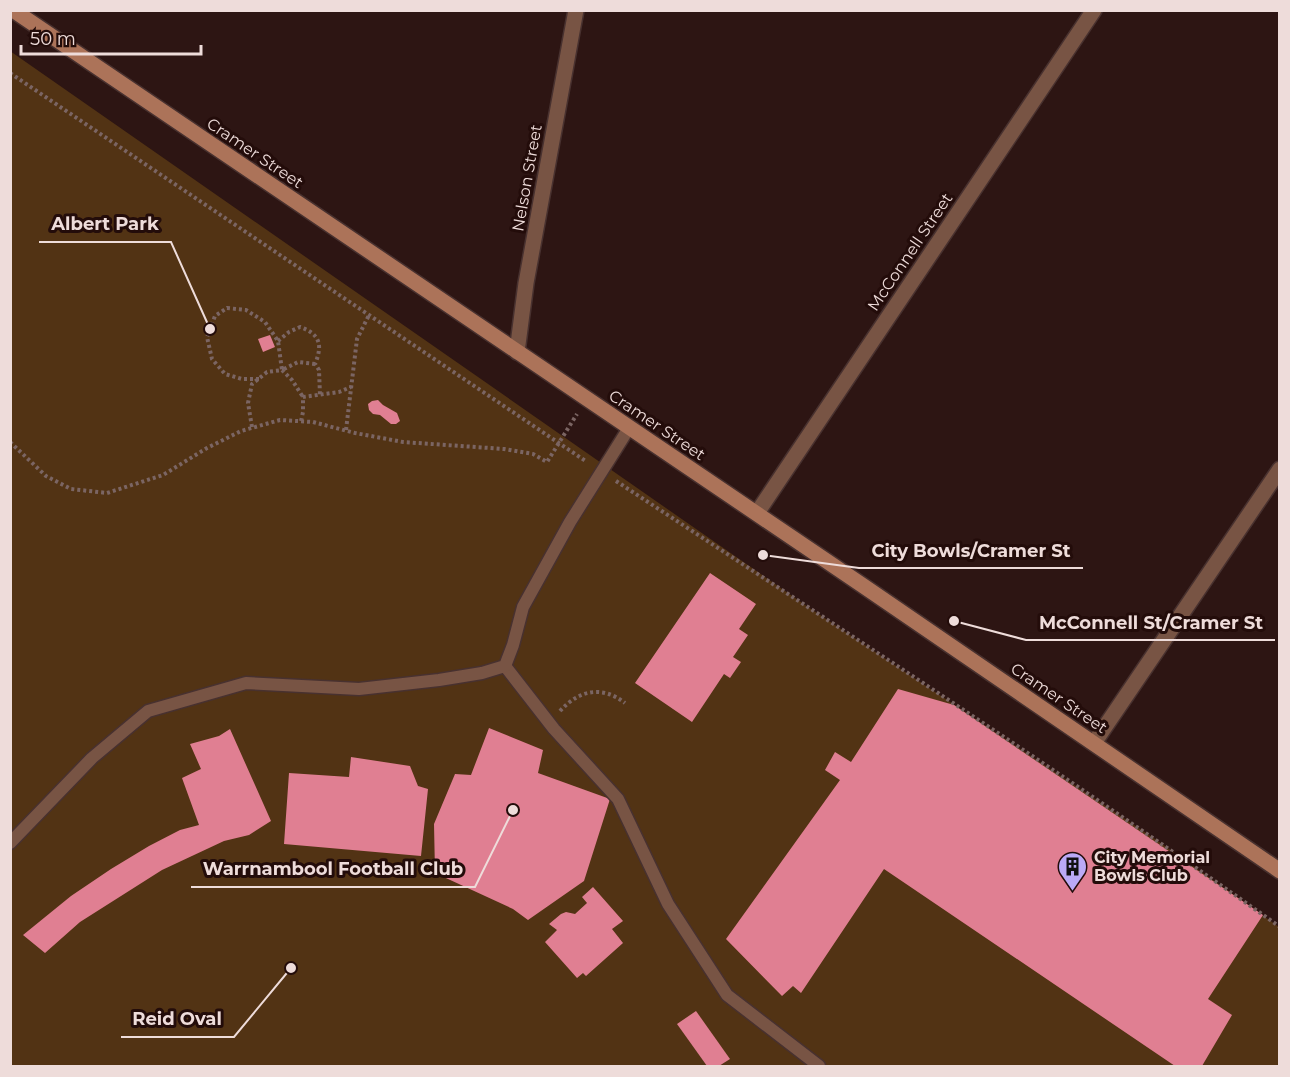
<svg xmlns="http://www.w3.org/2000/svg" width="1290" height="1077" viewBox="0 0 1290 1077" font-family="Montserrat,sans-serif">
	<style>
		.green { fill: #523314 }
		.building { fill: #e07f92 }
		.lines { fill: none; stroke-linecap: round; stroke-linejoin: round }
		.lane-casing { stroke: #48312f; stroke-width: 15 }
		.street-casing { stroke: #48312f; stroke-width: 18 }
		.secondary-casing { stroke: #48312f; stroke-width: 18 }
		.path { stroke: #7b6563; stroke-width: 4; stroke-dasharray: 3 3; stroke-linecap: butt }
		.lane { stroke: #785444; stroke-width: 12 }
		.street { stroke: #785444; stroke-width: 15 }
		.secondary { stroke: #ac7359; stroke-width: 15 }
		.labels { text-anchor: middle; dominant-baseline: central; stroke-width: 6; stroke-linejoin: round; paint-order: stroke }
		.street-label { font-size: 16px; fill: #eedcda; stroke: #230c0a }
		.poi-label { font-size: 16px; font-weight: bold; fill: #eedcda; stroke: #230c0a; text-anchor: start }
		.leader { fill: none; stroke: #eedcda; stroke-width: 2 }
		.callout-dot { fill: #eedcda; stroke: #230c0a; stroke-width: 2 }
		.callout-label { font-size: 18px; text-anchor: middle; font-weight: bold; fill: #eedcda; stroke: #230c0a; stroke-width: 6; stroke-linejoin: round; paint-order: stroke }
	</style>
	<rect width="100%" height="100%" fill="#2d1513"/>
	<path class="green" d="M10,51L808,607L1155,839L1279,927V1066H11Z"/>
	<g class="building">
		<path d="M270,335L275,347L263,352L258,339Z"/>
		<path d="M378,400L383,405L397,413L400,421L396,424H391L380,415L373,414L369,410L368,404L372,401Z"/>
		<path d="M710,573L756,604L739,629L748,635L733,657L741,662L730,678L724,674L692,722L635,683Z"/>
		<path d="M898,689L954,705L1263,915L1208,999L1232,1015L1202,1066H1175L884,869L801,993L793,986L782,996L726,939L840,780L825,770L835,752L851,762Z"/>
		<path d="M489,728L543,750L538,773L610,799L584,881L528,920L513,909L435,873L434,824L455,774L471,775Z"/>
		<path d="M230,729L271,821L249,835L224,841L162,870L80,922L45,953L23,935L71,896L111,869L149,846L180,830L199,825L182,778L201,769L190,744L219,736Z"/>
		<path d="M351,757L410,766L418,786L428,789L421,856L284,844L289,773L349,777Z"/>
		<path d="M593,887L623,921L612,929L623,943L586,976L583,973L577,978L545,942L557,930L549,924L561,914L566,912L575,914L587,903L582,897Z"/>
		<path d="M696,1011L730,1059L719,1066H707L677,1024Z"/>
	</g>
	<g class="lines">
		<defs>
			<g id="lane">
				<path d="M505,666L554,729L618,799L668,904L727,995L819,1066"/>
				<path d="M10,843L92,758L148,711L246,683L359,689L439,680L482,673L505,666L513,645L523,607L570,522L629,428"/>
			</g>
			<g id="street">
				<path d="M517,352L526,283L576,10"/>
				<path d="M757,513L1094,10"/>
				<path d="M1094,743L1280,469"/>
			</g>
			<path id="secondary" d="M13,10L862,585L1280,871"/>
		</defs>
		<use href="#lane" class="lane-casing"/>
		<use href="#street" class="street-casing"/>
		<use href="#secondary" class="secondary-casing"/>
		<g class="path">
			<path d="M10,73L587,462"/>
			<path d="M278,341L289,332L300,327C320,334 323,345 315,364L319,370L320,395"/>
			<path d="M259,379H242L225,374L212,359L207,337L215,316L227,308L246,310L265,322L278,341L282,370L298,362L315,364"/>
			<path d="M301,421L303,412V397L339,392L351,387"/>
			<path d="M252,427L248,403L252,384L267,372L282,370L292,380L303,397"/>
			<path d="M346,430L357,339L369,315"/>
			<path d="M10,442L46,476L71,489L107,493L163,475L207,448L241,431L280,420L313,422L355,433L403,442L504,449L533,454L547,462L577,414"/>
			<path d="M616,481C838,627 1062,772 1280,927"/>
			<path d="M560,711C579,690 602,685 625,703"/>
		</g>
		<use href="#lane" class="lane"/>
		<use href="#street" class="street"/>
		<use href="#secondary" class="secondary"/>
	</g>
	<defs>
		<symbol id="building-pin" viewBox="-11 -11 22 30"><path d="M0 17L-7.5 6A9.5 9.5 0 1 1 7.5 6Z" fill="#bbaaf6" stroke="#230c0a"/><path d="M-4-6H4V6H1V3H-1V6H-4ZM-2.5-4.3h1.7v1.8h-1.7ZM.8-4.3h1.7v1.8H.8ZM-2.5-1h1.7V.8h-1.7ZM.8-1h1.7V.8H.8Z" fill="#111"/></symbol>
	</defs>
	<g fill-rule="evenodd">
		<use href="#building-pin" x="1056" y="850" width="33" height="45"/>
	</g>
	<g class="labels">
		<g class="street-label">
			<text transform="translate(255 153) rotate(34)">Cramer Street</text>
			<text transform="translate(527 178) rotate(-80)">Nelson Street</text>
			<text transform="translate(910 252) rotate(-56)">McConnell Street</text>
			<text transform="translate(657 425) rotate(34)">Cramer Street</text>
			<text transform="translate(1059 698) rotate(34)">Cramer Street</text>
		</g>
		<g class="poi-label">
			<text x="1094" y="857">City Memorial<tspan x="1094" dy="18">Bowls Club</tspan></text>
		</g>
	</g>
	<path class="leader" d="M210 329L171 242H39M763 555L859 568H1083M954 621L1026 640H1275M513 810L475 887H191M291 968L234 1037H121"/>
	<g class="callout-dot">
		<circle cx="210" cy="329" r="6"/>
		<circle cx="763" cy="555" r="6"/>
		<circle cx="954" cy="621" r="6"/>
		<circle cx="513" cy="810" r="6"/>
		<circle cx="291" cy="968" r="6"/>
	</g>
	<g class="callout-label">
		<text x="105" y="230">Albert Park</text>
		<text x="971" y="557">City Bowls/Cramer St</text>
		<text x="1151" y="629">McConnell St/Cramer St</text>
		<text x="333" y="875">Warrnambool Football Club</text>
		<text x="177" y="1025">Reid Oval</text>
	</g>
	<rect width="1290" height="1077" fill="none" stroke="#eedcda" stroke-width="24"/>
	<path d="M21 45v9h180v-9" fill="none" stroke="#eedcda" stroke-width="3"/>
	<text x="30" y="45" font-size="18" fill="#eedcda" stroke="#230c0a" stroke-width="4.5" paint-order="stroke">50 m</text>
</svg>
